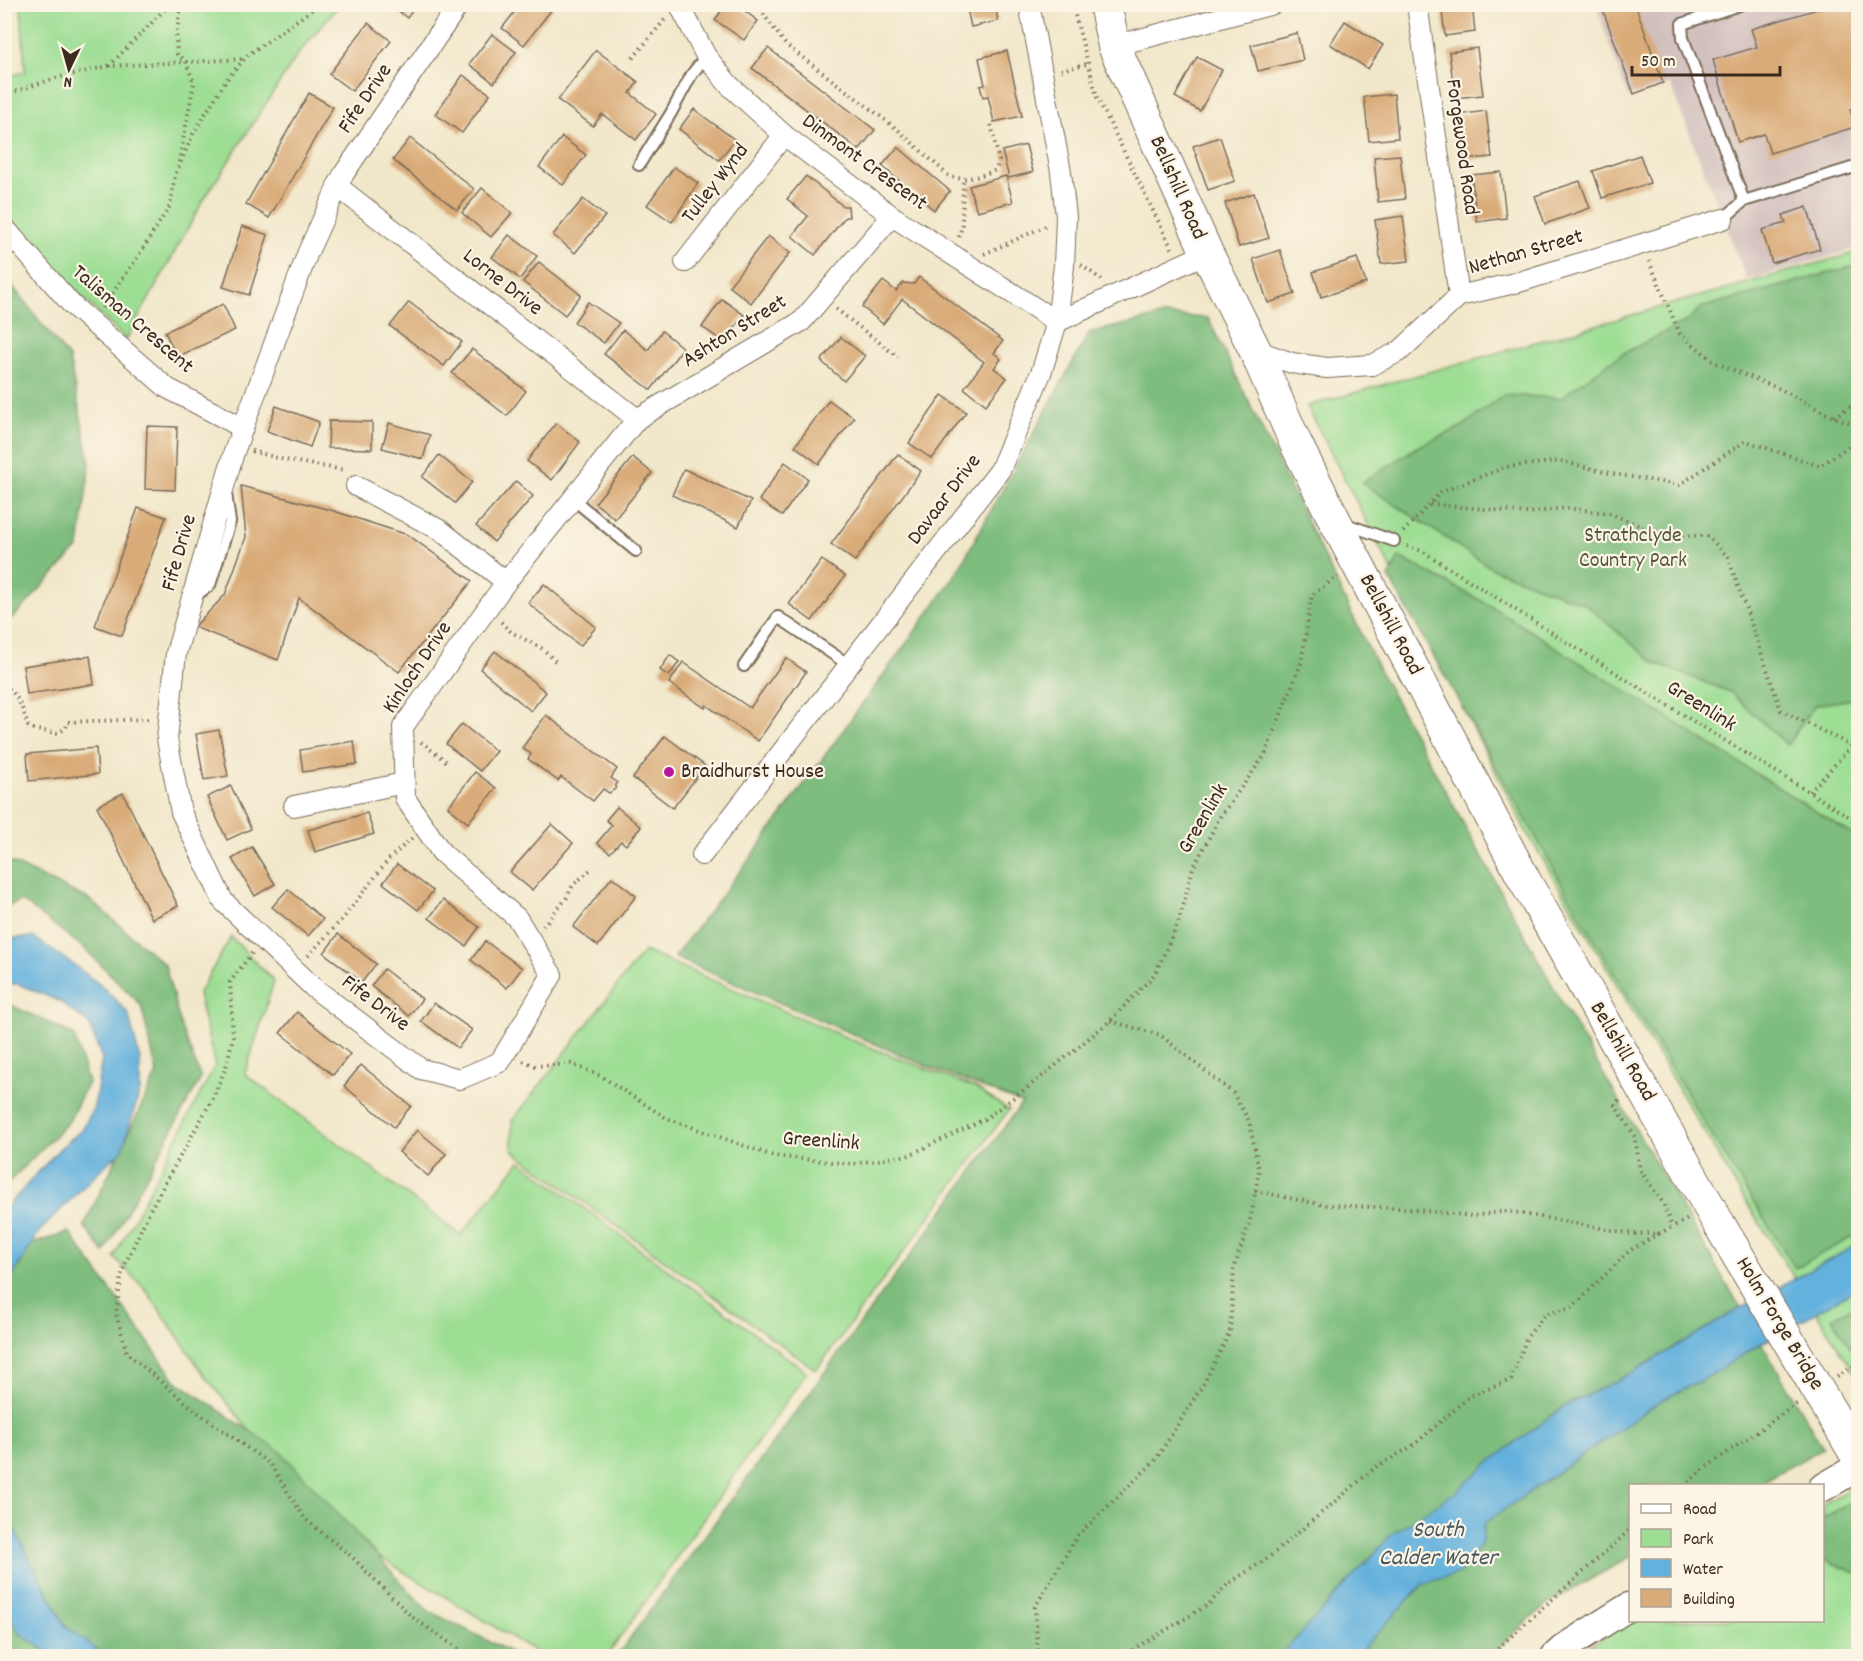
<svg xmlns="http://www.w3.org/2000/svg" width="1863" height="1661" viewBox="0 0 1863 1661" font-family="Dekko,sans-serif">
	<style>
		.industrial { fill: #d1bfbd }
		.green { fill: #9ede94; stroke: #6c8459; stroke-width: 1.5 }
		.forest { fill: #7ebd7e; stroke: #5c744e; stroke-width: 1.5 }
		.water { fill: #63b1dd; stroke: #4f6e7e; stroke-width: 1.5 }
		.building { fill: #d9ab78 }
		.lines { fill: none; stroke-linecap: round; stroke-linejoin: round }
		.lane-casing { stroke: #7b6c5a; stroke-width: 14 }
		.street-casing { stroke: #7b6c5a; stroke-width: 22 }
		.secondary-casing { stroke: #7b6c5a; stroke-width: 30 }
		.primary-casing { stroke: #7b6c5a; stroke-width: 34 }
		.path { stroke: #7b6c5a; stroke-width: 4; stroke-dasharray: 1.5 4.5; stroke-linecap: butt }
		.lane { stroke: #fff; stroke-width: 10 }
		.street { stroke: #fff; stroke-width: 20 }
		.secondary { stroke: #fff; stroke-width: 27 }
		.primary { stroke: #fff; stroke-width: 32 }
		.primary-bridge-casing { stroke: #7b6c5a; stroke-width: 34; stroke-linecap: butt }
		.primary-bridge { stroke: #fff; stroke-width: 32 }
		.poi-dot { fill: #b5179e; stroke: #fcf5e5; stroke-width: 2 }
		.labels { text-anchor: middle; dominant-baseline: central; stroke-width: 4.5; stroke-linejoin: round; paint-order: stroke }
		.street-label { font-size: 22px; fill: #3b2a1e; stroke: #fcf5e5 }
		.park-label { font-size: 22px; fill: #54573c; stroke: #fcf5e5 }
		.poi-label { font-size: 22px; fill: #3b2a1e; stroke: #fcf5e5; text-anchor: start }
		.water-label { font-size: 24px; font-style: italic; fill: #495961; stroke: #fcf5e5 }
	</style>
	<rect width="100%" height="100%" fill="#fcf5e5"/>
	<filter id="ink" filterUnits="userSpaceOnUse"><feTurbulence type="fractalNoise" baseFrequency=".0167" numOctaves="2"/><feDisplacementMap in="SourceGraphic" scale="12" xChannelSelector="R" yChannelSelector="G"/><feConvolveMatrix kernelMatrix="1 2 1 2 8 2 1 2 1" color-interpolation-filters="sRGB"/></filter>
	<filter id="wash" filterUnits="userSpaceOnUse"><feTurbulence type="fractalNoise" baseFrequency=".008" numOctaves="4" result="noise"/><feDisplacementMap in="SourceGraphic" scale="24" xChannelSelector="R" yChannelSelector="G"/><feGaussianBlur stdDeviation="1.35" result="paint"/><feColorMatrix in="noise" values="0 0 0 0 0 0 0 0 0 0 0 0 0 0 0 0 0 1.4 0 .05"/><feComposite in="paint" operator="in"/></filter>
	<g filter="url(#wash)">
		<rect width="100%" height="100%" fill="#f1e7ca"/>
		<path class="industrial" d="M1596,5H1858V248L1747,280L1670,84L1628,97Z"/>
		<g class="green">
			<path d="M21,5H339L298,54L203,201L126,340L64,279L5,214L4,77L25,72Z"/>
			<path d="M1858,252V1378L1736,1186L1527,833L1307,406Z"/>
			<path d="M231,937L274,981L245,1074L461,1235L520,1161L807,1372L607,1656H543L328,1526L205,1376L146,1290L114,1257L215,1066L198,994Z"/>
			<path d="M644,951L852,1040L975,1088L1009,1110L816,1370L512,1150V1121Z"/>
			<path d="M1854,1486L1858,1493V1656H1575L1630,1620H1822L1823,1504Z"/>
		</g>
		<g class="forest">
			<path d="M1858,265V698L1815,705L1787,745L1730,692L1654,663L1585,604L1493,569L1362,483L1417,447L1461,427L1504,395L1560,398L1620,355L1687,321L1700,308Z"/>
			<path d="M5,277L69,358L90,463L79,547L16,615L5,622Z"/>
			<path d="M1164,315L1208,318L1380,672L1571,1019L1823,1448L1757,1485L1630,1486V1557L1547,1604L1489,1656H617L1022,1103L929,1067L674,957L749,860L953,579L1089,333Z"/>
			<path d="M1399,557L1489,605L1858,838V1234L1795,1268L1719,1147L1586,926L1389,577Z"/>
			<path d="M4,859L90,900L165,965L181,1027L201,1078L104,1253L84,1226L157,1073L141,1005L84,948L22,901L5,907Z"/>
			<path d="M5,1004H9L74,1035L88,1083L69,1121L5,1186Z"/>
			<path d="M69,1232L176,1381L281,1452L427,1610L518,1656H5L4,1253Z"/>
			<path d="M1858,1304V1360L1832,1318Z"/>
			<path d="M1854,1501L1858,1509V1574L1823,1559V1518Z"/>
		</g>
		<g class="water">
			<path d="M33,937L74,965L103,987L128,1013L140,1060V1091L122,1151L101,1169L39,1232L5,1289V1209L60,1148L82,1130L94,1107L102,1059L89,1024L59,1001L18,984H5V939Z"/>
			<path d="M1858,1244V1288L1759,1345L1706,1378L1662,1400L1485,1523L1481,1545L1460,1573L1423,1584L1356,1656H1280L1391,1535L1457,1491L1483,1467L1563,1407L1624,1377L1736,1311Z"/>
			<path d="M4,1510L65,1625L105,1656H54L20,1634L5,1607Z"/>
		</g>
		<g id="blocks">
			<g class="building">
				<path d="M390,4H417L407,18Z"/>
				<path d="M521,4H556L524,45L502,28Z"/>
				<path d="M726,4H735L758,21L744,40L715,20Z"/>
				<path d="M966,4H995L998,21L971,27Z"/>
				<path d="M1441,4H1472L1475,32L1445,36Z"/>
				<path d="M1611,4H1635L1663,83L1634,94L1602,8Z"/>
				<path d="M1834,4H1857L1858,10V106L1850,109L1855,127L1770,153L1764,134L1738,142L1713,60L1757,47L1751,29Z"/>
				<path d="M1345,21L1383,45L1368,69L1330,44Z"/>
				<path d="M368,23L391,41L352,91L329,74Z"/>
				<path d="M1297,33L1303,60L1258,71L1251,45Z"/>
				<path d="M492,34L516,52L494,83L469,64Z"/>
				<path d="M768,48L875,130L859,150L752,68Z"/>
				<path d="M1477,48L1483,95L1455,98L1449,52Z"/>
				<path d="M596,50L638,82L630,93L656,114L636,140L602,114L593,126L558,100Z"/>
				<path d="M1007,51L1022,116L994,122L988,96L983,97L980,86L985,85L979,58Z"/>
				<path d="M1197,57L1222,70L1200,111L1175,97Z"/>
				<path d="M463,75L490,94L462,133L435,114Z"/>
				<path d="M309,93L333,107L269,218L246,204Z"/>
				<path d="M1394,94L1398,138L1369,141L1364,97Z"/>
				<path d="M694,109L735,140L719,160L679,129Z"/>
				<path d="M1486,111L1492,157L1462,160L1457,115Z"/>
				<path d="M562,137L586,155L563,185L539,167Z"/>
				<path d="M1220,137L1235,181L1208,190L1193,146Z"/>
				<path d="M410,138L474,189L457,210L393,160Z"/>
				<path d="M1026,145L1033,172L1009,178L1002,151Z"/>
				<path d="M898,147L950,191L934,210L882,166Z"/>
				<path d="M1400,155L1405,199L1378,202L1374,157Z"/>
				<path d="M1640,155L1650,183L1602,198L1593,171Z"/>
				<path d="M674,167L698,183L672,222L647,205Z"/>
				<path d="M1501,172L1506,218L1477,222L1471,175Z"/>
				<path d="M806,176L843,206H848L849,217H845L815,255L792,236L808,216L787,199Z"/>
				<path d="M1006,176L1013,202L977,211L969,186Z"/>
				<path d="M1580,181L1590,208L1545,224L1535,196Z"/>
				<path d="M482,188L512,213L491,237L462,213Z"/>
				<path d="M1254,193L1269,238L1239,247L1225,203Z"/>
				<path d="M583,199L605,216L575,253L553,235Z"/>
				<path d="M1807,207L1820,249L1772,263L1762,230L1786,223L1783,215Z"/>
				<path d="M1403,216L1409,261L1381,264L1375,220Z"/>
				<path d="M242,226L268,235L249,295L223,287Z"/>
				<path d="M509,235L537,256L520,279L492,257Z"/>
				<path d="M768,236L790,253L751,303L729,286Z"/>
				<path d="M1280,250L1295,294L1268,303L1253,259Z"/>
				<path d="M1357,258L1366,283L1321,297L1313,272Z"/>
				<path d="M539,262L581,295L565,315L523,282Z"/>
				<path d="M919,277L1003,341L994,353L1001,359L994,368L1007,378L986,405L964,388L984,362L902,299L883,324L862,307L883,281L896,291L903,283L914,284Z"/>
				<path d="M722,299L744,315L724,342L702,327Z"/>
				<path d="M409,302L462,342L444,366L390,326Z"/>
				<path d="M588,302L619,323L604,343L574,322Z"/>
				<path d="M223,304L235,330L177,357L165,332Z"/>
				<path d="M623,330L648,350L662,331L683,348L651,390L604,354Z"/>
				<path d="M841,337L865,356L844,381L821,361Z"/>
				<path d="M472,349L526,391L507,416L452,373Z"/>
				<path d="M942,395L966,412L932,459L909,443Z"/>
				<path d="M829,400L854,418L819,464L795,446Z"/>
				<path d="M276,406L319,422L310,447L267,431Z"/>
				<path d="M329,421L372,422V449L328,448Z"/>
				<path d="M389,423L430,435L423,459L382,448Z"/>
				<path d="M556,423L580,442L552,480L527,461Z"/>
				<path d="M147,426L177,427L175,490L145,489Z"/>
				<path d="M898,454L921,471L855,561L831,544Z"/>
				<path d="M439,455L472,482L455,503L422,477Z"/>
				<path d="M633,457L652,473L615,519L595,503Z"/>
				<path d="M785,462L808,479L782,516L759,500Z"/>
				<path d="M684,469L751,501L738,527L672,495Z"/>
				<path d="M516,481L533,496L494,542L476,526Z"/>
				<path d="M241,486L334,511L408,535L472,581L399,672L299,598L278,660L194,627L225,595L246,537Z"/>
				<path d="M138,508L166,517L122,636L95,626Z"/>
				<path d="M822,560L845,576L812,621L789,604Z"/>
				<path d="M544,584L596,627L580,646L528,603Z"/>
				<path d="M495,651L546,692L531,711L480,669Z"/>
				<path d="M670,655L679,662L669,676L660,670Z"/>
				<path d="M90,656L94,684L27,694L23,666Z"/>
				<path d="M786,658L806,672L758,741L706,705L705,708L669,683L683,662L750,708Z"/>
				<path d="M546,715L617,769L611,778L617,782L615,789L609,793L603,789L593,801L561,777L558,781L528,759L531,754L522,748Z"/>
				<path d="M462,724L496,751L480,771L446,744Z"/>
				<path d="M219,730L228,776L204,780L196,734Z"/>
				<path d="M665,736L705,766L673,808L633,778Z"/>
				<path d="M354,741L357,764L303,772L300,750Z"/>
				<path d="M96,748L98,774L29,781L27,754Z"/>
				<path d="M475,772L496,788L468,823L448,807Z"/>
				<path d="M231,786L251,829L227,840L207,797Z"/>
				<path d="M123,793L178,906L152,919L97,806Z"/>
				<path d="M617,807L641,827L626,845L621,841L610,853L597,843L612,825L606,820Z"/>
				<path d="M367,813L374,834L315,852L308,830Z"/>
				<path d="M552,824L573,843L532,890L510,872Z"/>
				<path d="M252,847L275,884L255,896L232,859Z"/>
				<path d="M397,864L433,891L418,910L383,883Z"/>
				<path d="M612,877L636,896L598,946L573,927Z"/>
				<path d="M288,889L323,919L308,936L272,907Z"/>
				<path d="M443,900L479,927L466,946L429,918Z"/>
				<path d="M338,934L376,964L362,982L324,953Z"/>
				<path d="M485,941L522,968L507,988L471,960Z"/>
				<path d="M384,969L422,999L409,1016L371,986Z"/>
				<path d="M434,1003L472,1030L458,1048L421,1021Z"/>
				<path d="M297,1012L350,1054L333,1075L280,1033Z"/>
				<path d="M361,1065L411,1106L394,1127L344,1086Z"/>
				<path d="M417,1130L446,1154L428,1176L399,1152Z"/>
			</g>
		</g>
	</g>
	<g filter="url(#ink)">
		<use href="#blocks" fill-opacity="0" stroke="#7b6c5a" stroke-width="1.5"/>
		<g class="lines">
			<defs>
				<g id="lane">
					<path d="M1742,4L1682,24L1683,38L1744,201"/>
					<path d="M639,165L671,113L692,74L706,56"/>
					<path d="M1723,219L1744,201L1858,166"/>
					<path d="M573,499L636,551"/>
					<path d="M1343,523L1394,541"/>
					<path d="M195,596L210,585L230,522L226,493"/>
					<path d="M744,666L778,617L849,665"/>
				</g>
				<g id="street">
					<path d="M459,4L343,175L308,252L234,452L176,653L167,739L181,812L223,901L314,988L421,1069L460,1079L500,1062L552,975L517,918L442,853L405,798L403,727L506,582L637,419L802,321L892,216"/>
					<path d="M679,4L706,56L729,85L784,135L892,216L1057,322L1207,253"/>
					<path d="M1417,4L1459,296"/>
					<path d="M1114,46L1273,4"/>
					<path d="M337,186L637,419"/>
					<path d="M4,227L72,305L167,388L243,428"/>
					<path d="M685,262L784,135"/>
					<path d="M1255,350L1292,363L1327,368L1372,365L1400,351L1459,296L1519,282L1723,219"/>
					<path d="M356,486L440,530L506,582"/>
					<path d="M294,806L404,783"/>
					<path d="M702,855L1000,470L1041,373L1057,322L1064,266L1066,217L1061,172L1029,4"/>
				</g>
				<g id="secondary">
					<path d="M1822,1488L1858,1467"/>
					<path d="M1555,1656L1565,1647L1630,1606"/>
				</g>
				<g id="primary">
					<path d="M1105,4L1114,46L1207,253L1255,350L1296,444L1334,519L1525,881L1719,1224"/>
					<path d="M1838,1424L1858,1458"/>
				</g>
			</defs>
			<use href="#lane" class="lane-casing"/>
			<use href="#street" class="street-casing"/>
			<use href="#secondary" class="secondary-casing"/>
			<use href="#primary" class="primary-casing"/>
			<g class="path">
				<path d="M756,4L786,45L897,129L950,177L963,179L980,176L996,170L999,161L991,124"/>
				<path d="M1072,4L1097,97L1172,249"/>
				<path d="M633,58L667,17"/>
				<path d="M109,66L170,4"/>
				<path d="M1061,70L1087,64"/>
				<path d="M4,95L56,78L109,66L245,59"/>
				<path d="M179,162L194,83L186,62L177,54L176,39L181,4"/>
				<path d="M959,237L962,226L963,179"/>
				<path d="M984,254L1048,225"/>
				<path d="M1649,261L1680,334L1716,363L1780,389L1833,417L1858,425"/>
				<path d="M1081,265L1102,280"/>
				<path d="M102,308L135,261L170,206L175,175L194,132L227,79L248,55L320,4"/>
				<path d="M836,309L898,357"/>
				<path d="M1834,417L1858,401"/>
				<path d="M252,451L285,460L345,470"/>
				<path d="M1430,504L1528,513L1565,508L1609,513L1661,535L1708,536L1728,557L1781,710L1852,746"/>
				<path d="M1403,532L1441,492L1506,467L1560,461L1614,474L1679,485L1746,441L1820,466L1858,440"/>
				<path d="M1407,546L1422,551L1667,705L1858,822"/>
				<path d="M501,622L511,632L543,649L558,664"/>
				<path d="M4,685C19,695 23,710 28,726L36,730L58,733L66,728L68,722L150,719"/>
				<path d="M421,742L447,762"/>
				<path d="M1810,792L1858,739"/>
				<path d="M543,926L566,899L573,885L590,870"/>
				<path d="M252,953L230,982L233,1037L226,1067L213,1098L151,1208L122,1271L116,1314L127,1353L197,1412L270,1464L305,1519L351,1556L412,1617L469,1656"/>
				<path d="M308,956L345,916L388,860L412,838"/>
				<path d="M523,1061L536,1066L571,1064L601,1076L666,1118L773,1156L852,1164L909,1155L985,1119L1044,1075L1110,1021L1155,974L1179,921L1193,868L1220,817L1265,755L1301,663L1312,595L1338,576"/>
				<path d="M1619,1100L1615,1105L1635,1137L1640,1170L1663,1203L1672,1227"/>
				<path d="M1255,1191L1324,1205L1400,1208L1472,1216L1508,1211L1633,1234L1660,1233L1688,1219"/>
				<path d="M1837,1377L1858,1363"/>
				<path d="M1684,1486L1705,1468L1798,1403"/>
				<path d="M1038,1656L1035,1607L1078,1535L1155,1461L1204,1383L1230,1332L1234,1268L1251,1217L1259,1170L1249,1121L1233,1093L1160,1035L1110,1021"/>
				<path d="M1122,1656L1208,1605L1228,1584L1268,1558L1376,1467L1414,1445L1470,1396L1511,1380L1527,1337L1546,1314L1573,1307L1629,1251L1660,1233"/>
				<path d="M1489,1656L1630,1530"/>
			</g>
			<use href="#lane" class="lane"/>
			<use href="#street" class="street"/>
			<use href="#secondary" class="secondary"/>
			<use href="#primary" class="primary"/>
			<defs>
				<path id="primary-bridge" d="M1719,1224L1838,1424"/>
			</defs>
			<use href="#primary-bridge" class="primary-bridge-casing"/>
			<use href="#primary-bridge" class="primary-bridge"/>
		</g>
	</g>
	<circle class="poi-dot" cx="669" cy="772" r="6"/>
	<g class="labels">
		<g class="street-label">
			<text transform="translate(366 99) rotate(-56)">Fife Drive</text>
			<text transform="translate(1461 147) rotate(82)">Forgewood Road</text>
			<text transform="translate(864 163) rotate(36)">Dinmont Crescent</text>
			<text transform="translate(716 184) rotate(-52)">Tulley Wynd</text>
			<text transform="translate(1177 188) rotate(66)">Bellshill Road</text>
			<text transform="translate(1526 253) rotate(-16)">Nethan Street</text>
			<text transform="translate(502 283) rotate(38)">Lorne Drive</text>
			<text transform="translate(132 320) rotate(41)">Talisman Crescent</text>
			<text transform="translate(735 332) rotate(-32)">Ashton Street</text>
			<text transform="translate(945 500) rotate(-53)">Davaar Drive</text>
			<text transform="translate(180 553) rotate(-74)">Fife Drive</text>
			<text transform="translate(1390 625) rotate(62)">Bellshill Road</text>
			<text transform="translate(418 668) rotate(-56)">Kinloch Drive</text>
			<text transform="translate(1701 707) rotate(32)">Greenlink</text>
			<text transform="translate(1204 819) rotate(-59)">Greenlink</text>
			<text transform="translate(375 1004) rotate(37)">Fife Drive</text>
			<text transform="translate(1622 1052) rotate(60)">Bellshill Road</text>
			<text transform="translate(821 1142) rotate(4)">Greenlink</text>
			<text transform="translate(1779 1324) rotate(59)">Holm Forge Bridge</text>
		</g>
		<g class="park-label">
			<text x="1633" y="536">Strathclyde<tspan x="1633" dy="25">Country Park</tspan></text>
		</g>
		<g class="poi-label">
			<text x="681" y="772">Braidhurst House</text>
		</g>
		<g class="water-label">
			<text x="1438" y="1531">South<tspan x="1438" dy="28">Calder Water</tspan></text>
		</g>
	</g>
	<rect width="1863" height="1661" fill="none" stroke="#fcf5e5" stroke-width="24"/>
	<rect x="1629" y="1484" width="195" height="138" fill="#fcf5e5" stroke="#afa495" stroke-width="1.5"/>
	<rect x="1641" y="1504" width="30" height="9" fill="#ffffff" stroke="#afa495" stroke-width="1.5"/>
	<text x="1683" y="1514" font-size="18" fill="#3b2a1e">Road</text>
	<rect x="1641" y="1529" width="30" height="18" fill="#9ede94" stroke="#afa495" stroke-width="1.5"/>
	<text x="1683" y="1544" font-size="18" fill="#3b2a1e">Park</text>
	<rect x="1641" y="1559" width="30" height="18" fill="#63b1dd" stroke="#afa495" stroke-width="1.5"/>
	<text x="1683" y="1574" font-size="18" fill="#3b2a1e">Water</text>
	<rect x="1641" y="1589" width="30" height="18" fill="#d9ab78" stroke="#afa495" stroke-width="1.5"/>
	<text x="1683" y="1604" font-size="18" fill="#3b2a1e">Building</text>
	<g transform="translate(69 69) rotate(185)" stroke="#fcf5e5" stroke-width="4.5" paint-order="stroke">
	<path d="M0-4.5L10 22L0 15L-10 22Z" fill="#3b2a1e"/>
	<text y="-9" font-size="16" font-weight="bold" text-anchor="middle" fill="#3b2a1e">N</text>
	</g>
	<path d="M1632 66v9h148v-9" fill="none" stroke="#3b2a1e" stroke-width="3"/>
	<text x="1641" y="66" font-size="18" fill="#3b2a1e" stroke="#fcf5e5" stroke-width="4.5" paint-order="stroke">50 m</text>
</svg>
